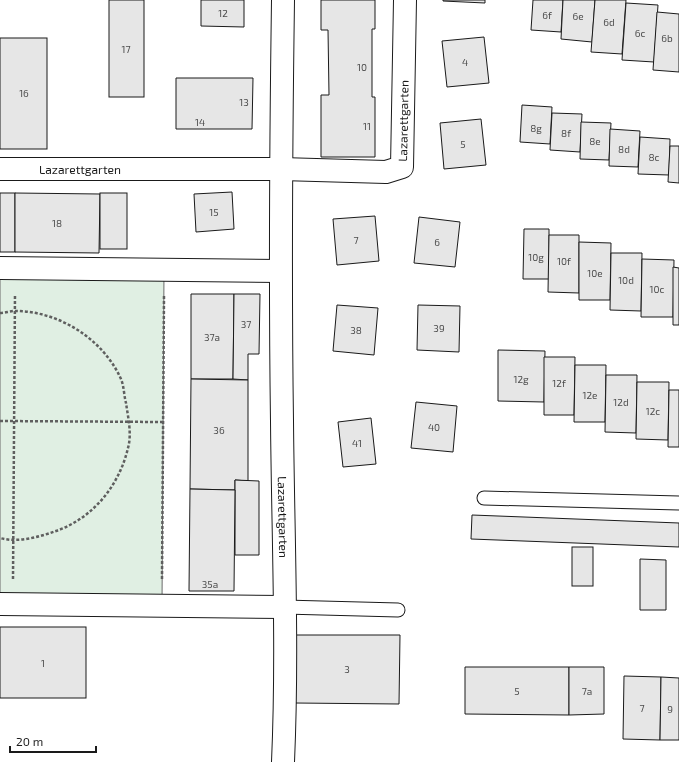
<svg xmlns="http://www.w3.org/2000/svg" width="679" height="762" viewBox="0 0 679 762" font-family="'Exo 2',sans-serif">
	<style>
		.green { fill: #e0efe3; stroke: #6a6a6a }
		.building { fill: #e6e6e6; stroke: #1a1a1a }
		.lines { fill: none; stroke-linecap: round; stroke-linejoin: round }
		.lane-casing { stroke: #1a1a1a; stroke-width: 15 }
		.street-casing { stroke: #1a1a1a; stroke-width: 24 }
		.path { stroke: #5f5f5f; stroke-width: 2.5; stroke-dasharray: 3 2; stroke-linecap: butt }
		.lane { stroke: #fff; stroke-width: 13 }
		.street { stroke: #fff; stroke-width: 22 }
		.labels { text-anchor: middle; dominant-baseline: central; stroke-width: 3; stroke-linejoin: round; paint-order: stroke }
		.number-label { font-size: 10px; fill: #4d4d4d }
		.street-label { font-size: 12px; fill: #1a1a1a; stroke: #fff }
	</style>
	<rect width="100%" height="100%" fill="#fff"/>
	<path class="green" d="M0,267L164,270L162,606L0,603Z"/>
	<g class="building">
		<rect x="109" y="0" width="35" height="97"/>
		<path d="M201,0H244V27L201,26Z"/>
		<path d="M321,0H375V29H372V97H375V157H321V95H329L328,30H321Z"/>
		<path d="M443,0H485V3L443,1Z"/>
		<path d="M533,0H563L561,32L531,30Z"/>
		<path d="M563,0H595L592,42L561,39Z"/>
		<path d="M595,0H626L622,54L591,52Z"/>
		<path d="M626,3L658,5L654,62L622,60Z"/>
		<path d="M657,12L679,14V72L653,70Z"/>
		<path d="M484,37L489,83L447,87L442,41Z"/>
		<rect x="0" y="38" width="47" height="111"/>
		<path d="M176,78H253L252,129H176Z"/>
		<path d="M522,105L552,107L550,144L520,142Z"/>
		<path d="M552,113L582,114L580,152L550,150Z"/>
		<path d="M481,119L486,165L444,169L440,123Z"/>
		<path d="M581,122L611,123L609,160L580,159Z"/>
		<path d="M610,129L640,131L638,167L609,166Z"/>
		<path d="M640,137L670,139L669,175L638,174Z"/>
		<path d="M670,146H679V183L668,182Z"/>
		<path d="M232,192L234,229L196,232L194,194Z"/>
		<rect x="0" y="193" width="15" height="59"/>
		<path d="M15,193L100,194L99,253L15,252Z"/>
		<rect x="100" y="193" width="27" height="56"/>
		<path d="M375,216L379,261L337,265L333,219Z"/>
		<path d="M419,217L460,222L455,267L414,263Z"/>
		<path d="M524,229H549V279H523Z"/>
		<path d="M549,235H579V293L548,292Z"/>
		<path d="M579,242L611,243L610,300H579Z"/>
		<path d="M611,253H642L641,311L610,310Z"/>
		<path d="M642,259L674,260L673,317H641Z"/>
		<path d="M673,267L679,268V325H673Z"/>
		<path d="M191,294H234L233,379H191Z"/>
		<path d="M234,294H260L259,354H248V380L233,379Z"/>
		<path d="M337,305L378,308L374,355L333,351Z"/>
		<path d="M418,305L460,306L459,352L417,350Z"/>
		<path d="M498,350L545,351L544,402L498,401Z"/>
		<path d="M544,357H575L574,415H544Z"/>
		<path d="M575,365H606L605,422H574Z"/>
		<path d="M606,375H637L636,433L605,432Z"/>
		<path d="M191,379L248,380V481L235,480V490L190,489Z"/>
		<path d="M637,382H669L668,440L636,439Z"/>
		<path d="M669,390H679V447H668Z"/>
		<path d="M416,402L457,406L453,452L411,448Z"/>
		<path d="M371,418L376,464L343,467L338,422Z"/>
		<path d="M235,480L259,481V555H235Z"/>
		<path d="M190,489L235,490L234,591H189Z"/>
		<path d="M472,515L679,523V547L471,539Z"/>
		<rect x="572" y="547" width="21" height="39"/>
		<path d="M640,559L666,560V610H640Z"/>
		<rect x="0" y="627" width="86" height="71"/>
		<path d="M296,635H400L399,704L295,703Z"/>
		<path d="M465,667H569V715L465,714Z"/>
		<path d="M569,667H604V714L569,715Z"/>
		<path d="M624,676L661,677L660,740L623,739Z"/>
		<path d="M661,677L679,678V740H660Z"/>
	</g>
	<g class="lines">
		<defs>
			<g id="lane">
				<path d="M484,498L679,503"/>
				<path d="M284,607L398,610"/>
			</g>
			<g id="street">
				<path id="s1" d="M283,0C281,140 280,281 282,421C283,535 288,649 283,762"/>
				<path id="s2" d="M0,169H281L386,172L402,167L405,0"/>
				<path d="M0,268L280,271"/>
				<path d="M0,604L284,607"/>
			</g>
		</defs>
		<use href="#lane" class="lane-casing"/>
		<use href="#street" class="street-casing"/>
		<g class="path">
			<path d="M0,313C5,313 10,311 15,311C59,311 103,339 121,379C124,386 124,396 126,403C128,417 132,434 128,448C119,486 93,518 56,531C39,537 18,543 0,538"/>
			<path d="M0,421L163,422"/>
			<path d="M13,579L15,294"/>
			<path d="M162,579L164,296"/>
		</g>
		<use href="#lane" class="lane"/>
		<use href="#street" class="street"/>
	</g>
	<g class="labels">
		<g class="number-label">
			<text x="223" y="13">12</text>
			<text x="547" y="15">6f</text>
			<text x="578" y="16">6e</text>
			<text x="609" y="22">6d</text>
			<text x="640" y="33">6c</text>
			<text x="667" y="38">6b</text>
			<text x="126" y="49">17</text>
			<text x="465" y="62">4</text>
			<text x="362" y="67">10</text>
			<text x="24" y="93">16</text>
			<text x="244" y="102">13</text>
			<text x="200" y="122">14</text>
			<text x="367" y="126">11</text>
			<text x="536" y="128">8g</text>
			<text x="566" y="133">8f</text>
			<text x="595" y="141">8e</text>
			<text x="463" y="144">5</text>
			<text x="624" y="149">8d</text>
			<text x="654" y="157">8c</text>
			<text x="214" y="212">15</text>
			<text x="57" y="223">18</text>
			<text x="356" y="240">7</text>
			<text x="437" y="242">6</text>
			<text x="536" y="257">10g</text>
			<text x="564" y="261">10f</text>
			<text x="595" y="273">10e</text>
			<text x="626" y="280">10d</text>
			<text x="657" y="289">10c</text>
			<text x="246" y="324">37</text>
			<text x="439" y="328">39</text>
			<text x="356" y="330">38</text>
			<text x="212" y="337">37a</text>
			<text x="521" y="379">12g</text>
			<text x="559" y="383">12f</text>
			<text x="590" y="395">12e</text>
			<text x="621" y="402">12d</text>
			<text x="653" y="411">12c</text>
			<text x="434" y="427">40</text>
			<text x="219" y="430">36</text>
			<text x="357" y="443">41</text>
			<text x="210" y="584">35a</text>
			<text x="43" y="663">1</text>
			<text x="347" y="669">3</text>
			<text x="517" y="691">5</text>
			<text x="587" y="691">7a</text>
			<text x="642" y="708">7</text>
			<text x="670" y="709">9</text>
		</g>
		<g class="street-label">
			<text stroke="none"><textPath href="#s2" startOffset="449">Lazarettgarten</textPath></text>
			<text stroke="none"><textPath href="#s2" startOffset="80">Lazarettgarten</textPath></text>
			<text stroke="none"><textPath href="#s1" startOffset="517">Lazarettgarten</textPath></text>
		</g>
	</g>
	<path d="M10 746v6h86v-6" fill="none" stroke="#1a1a1a" stroke-width="2"/>
	<text x="16" y="746" font-size="12" fill="#1a1a1a" stroke="#ffffff" stroke-width="3" paint-order="stroke">20 m</text>
</svg>
